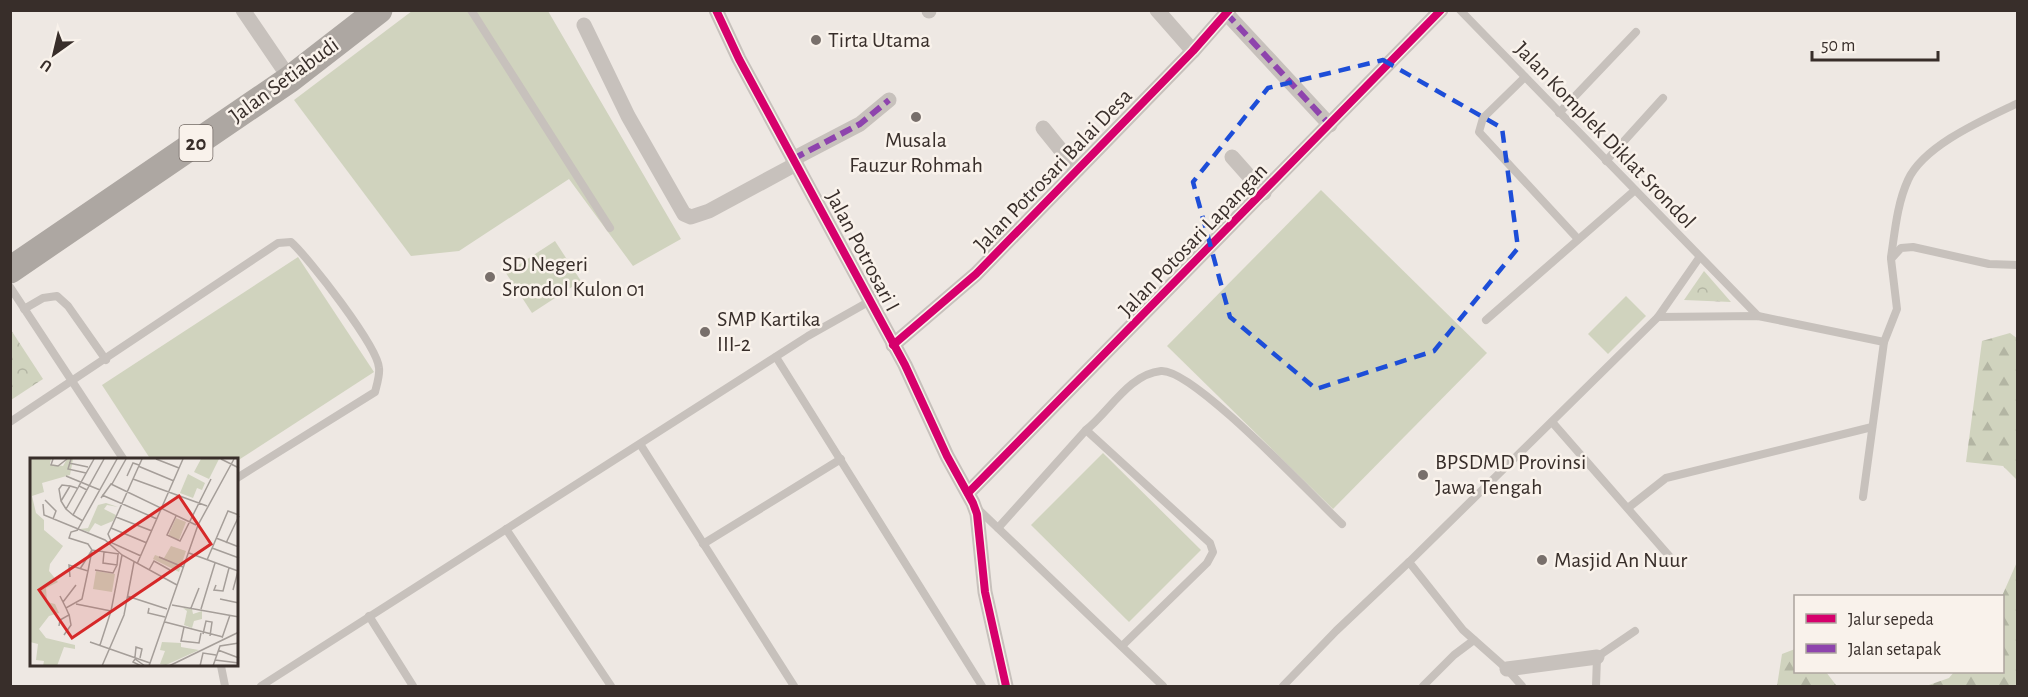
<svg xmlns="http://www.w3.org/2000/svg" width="2028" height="697" viewBox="0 0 2028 697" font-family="'Alegreya Sans',sans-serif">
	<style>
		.grass { fill: #d0d3be }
		.forest { fill: url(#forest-firs) }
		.park { fill: url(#park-crowns) }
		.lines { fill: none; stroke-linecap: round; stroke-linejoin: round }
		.lane { stroke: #c7c1bc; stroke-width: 8 }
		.street { stroke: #c7c1bc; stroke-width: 15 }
		.highway { stroke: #ada7a2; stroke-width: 27 }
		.quiet { stroke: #8e44ad; stroke-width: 6; stroke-dasharray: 12 6; stroke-linecap: butt }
		.cycleway-casing { stroke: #f9f2eb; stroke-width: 11 }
		.cycleway { stroke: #d6006c; stroke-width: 8 }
		.marked { fill: none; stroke: #1d4ed8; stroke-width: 4.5; stroke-dasharray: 12 8; stroke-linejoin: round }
		.poi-dot { fill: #786f6b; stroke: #f9f2eb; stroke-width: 2 }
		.labels { text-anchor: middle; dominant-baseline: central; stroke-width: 5; stroke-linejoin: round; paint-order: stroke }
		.shield { fill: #f9f2eb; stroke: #726964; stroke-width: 1.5 }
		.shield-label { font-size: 21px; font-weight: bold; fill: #382e2a }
		.poi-label { font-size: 22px; fill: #382e2a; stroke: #f9f2eb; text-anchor: start }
		.street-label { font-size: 22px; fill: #382e2a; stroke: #f9f2eb }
		.inset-road { fill: none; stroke: #a59e99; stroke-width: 1.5 }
		.view { fill: #d62828; fill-opacity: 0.15; stroke: #d62828; stroke-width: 3 }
		.inset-edge { fill: none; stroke: #382e2a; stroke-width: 3 }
	</style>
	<defs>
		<pattern id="forest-firs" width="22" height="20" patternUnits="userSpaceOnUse" patternTransform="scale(1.5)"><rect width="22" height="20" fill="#d0d3be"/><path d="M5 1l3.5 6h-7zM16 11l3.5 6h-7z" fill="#b3b5a3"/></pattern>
		<pattern id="park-crowns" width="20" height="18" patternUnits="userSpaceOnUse" patternTransform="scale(1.5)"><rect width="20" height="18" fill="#d0d3be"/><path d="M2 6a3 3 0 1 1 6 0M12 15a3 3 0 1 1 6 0" fill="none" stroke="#b3b5a3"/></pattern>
	</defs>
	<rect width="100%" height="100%" fill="#eee8e3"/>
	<g class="grass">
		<path d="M412,11H548L681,239L633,266L569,179L459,251L411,256L294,100Z"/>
		<path d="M1321,190L1487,353L1333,509L1167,346Z"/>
		<path d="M555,241L581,281L532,313L506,273Z"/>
		<path d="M298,257L374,372L237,461L151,460L102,385Z"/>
		<path d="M1626,296L1646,316L1608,354L1588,334Z"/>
		<path d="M1103,453L1201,550L1129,622L1031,525Z"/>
	</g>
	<g class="forest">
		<path d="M2010,333L2018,339L2017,480L2003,466L1966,462L1982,341Z"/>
		<path d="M2017,562V686H1926L1949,678L1954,672H2002V596Z"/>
		<path d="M1795,649L1796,672H1826L1836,685L1845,686H1777L1782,654Z"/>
	</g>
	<g class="park">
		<path d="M1704,271L1731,302L1684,300Z"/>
		<path d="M11,330L43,379L11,400H10Z"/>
	</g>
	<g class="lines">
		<g class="lane">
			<path d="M471,10L610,228"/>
			<path d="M1460,10L1758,316"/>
			<path d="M1525,77L1483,118L1479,132L1578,239"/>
			<path d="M1559,113L1636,32"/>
			<path d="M1606,161L1663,98"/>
			<path d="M1891,257C1895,231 1897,204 1908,180C1924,145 1985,119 2018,103"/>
			<path d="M10,287L124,460"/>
			<path d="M24,309L43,298L57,296L68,306L106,360"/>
			<path d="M1658,317L1699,258"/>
			<path d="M1486,320L1634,191"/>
			<path d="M1884,342L1897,309L1891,259L1901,248L1913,247L1989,264L2018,265"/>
			<path d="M776,357L982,686"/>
			<path d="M10,422L278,243L291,242C309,258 378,347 379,368C380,375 377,384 375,392L237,478"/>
			<path d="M1552,422L1677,565"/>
			<path d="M1086,430C1109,412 1129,374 1161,371C1193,368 1313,497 1342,524"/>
			<path d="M640,444L794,686"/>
			<path d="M1628,508L1666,478L1872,427"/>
			<path d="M978,509L1163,686"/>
			<path d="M998,528L1086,430L1210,543L1213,552L1207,563L1122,646"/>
			<path d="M506,529L611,686"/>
			<path d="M703,544L841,459"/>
			<path d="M369,616L413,686"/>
			<path d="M221,666L225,686"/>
			<path d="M261,686L808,336L870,301"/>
			<path d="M1283,686L1336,631L1409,562"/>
			<path d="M1423,686L1454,655L1474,640"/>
			<path d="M1522,686L1507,669L1463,630L1409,562L1658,317L1758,316L1884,342L1863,497"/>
			<path d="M1596,686L1597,657L1635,631"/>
		</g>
		<g class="street">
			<path d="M243,10L290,79"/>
			<path d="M716,10L739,59L905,365L947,456L973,503L977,514L985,592L1006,686"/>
			<path d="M1157,10L1193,51"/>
			<path d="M929,11V10"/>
			<path d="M1226,13L1330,125"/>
			<path d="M584,25L628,116L684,214L691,217L709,211L796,164"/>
			<path d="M1043,128L1077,170"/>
			<path d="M1232,157L1264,193"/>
			<path d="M793,159L860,124L889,100"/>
			<path d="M893,345L976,274L1193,51L1229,10"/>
			<path d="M968,493L1441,10"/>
			<path d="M1507,669L1597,657"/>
		</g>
		<path class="highway" d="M10,270L290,79L379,10"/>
		<g class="quiet">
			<path d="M1226,13L1330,125"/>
			<path d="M793,159L860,124L889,100"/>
		</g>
		<defs>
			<g id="cycleway">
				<path d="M716,10L739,59L905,365L947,456L973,503L977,514L985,592L1006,686"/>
				<path d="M893,345L976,274L1193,51L1229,10"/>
				<path d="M968,493L1441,10"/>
			</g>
		</defs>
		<use href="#cycleway" class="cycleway-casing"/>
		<use href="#cycleway" class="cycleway"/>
	</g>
	<path class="marked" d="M1383,60L1502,128L1518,248L1434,351L1316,389L1230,317L1193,182L1268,88Z"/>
	<g class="poi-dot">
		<circle cx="816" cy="40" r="6"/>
		<circle cx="916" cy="117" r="6"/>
		<circle cx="490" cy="277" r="6"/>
		<circle cx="705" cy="332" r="6"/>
		<circle cx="1423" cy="475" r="6"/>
		<circle cx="1542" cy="560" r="6"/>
	</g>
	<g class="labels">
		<rect class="shield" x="179.5" y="125" width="33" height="36" rx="4.5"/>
		<g class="shield-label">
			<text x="196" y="143">20</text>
		</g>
		<g class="poi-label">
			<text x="828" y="40">Tirta Utama</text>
			<text x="916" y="140" text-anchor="middle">Musala<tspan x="916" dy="25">Fauzur Rohmah</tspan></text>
			<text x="502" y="264">SD Negeri<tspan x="502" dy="25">Srondol Kulon 01</tspan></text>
			<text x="717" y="319">SMP Kartika<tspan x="717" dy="25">III-2</tspan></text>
			<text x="1435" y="462">BPSDMD Provinsi<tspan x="1435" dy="25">Jawa Tengah</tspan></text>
			<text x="1554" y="560">Masjid An Nuur</text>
		</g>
		<g class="street-label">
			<text transform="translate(284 80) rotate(-36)">Jalan Setiabudi</text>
			<text transform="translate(1605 135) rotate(46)">Jalan Komplek Diklat Srondol</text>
			<text transform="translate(1053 170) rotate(-46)">Jalan Potrosari Balai Desa</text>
			<text transform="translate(1193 240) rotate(-46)">Jalan Potosari Lapangan</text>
			<text transform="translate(863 251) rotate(62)">Jalan Potrosari I</text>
		</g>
	</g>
	<g transform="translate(30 458)">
		<rect width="208" height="208" fill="#eee8e3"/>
		<path d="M171,1H189L179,21L164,14ZM158,16L175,25L172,32L167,30L163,40L150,35ZM76,45L88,49L77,47L74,51L86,57L83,63L71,68L65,65L59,74L50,71L58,70L68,47ZM146,60L156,64L149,82L138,78ZM141,88L156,93L149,114L123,101L125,97L134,100ZM66,113L85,116L82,134L63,131ZM153,150L162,151L163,156L172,153V161L164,163L162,170L154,167L157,153ZM132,184L151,185V189L169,192L136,207L130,206L135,193L130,192Z" fill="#d0d3be"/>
		<path d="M0,1H21L20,6L33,8L37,1H43L40,17L12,25L14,34L2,38L6,55L14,62V72L33,88L20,106L19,113L28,124L16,130L17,144L25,146L29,155L19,158L9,171L16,180L45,187V191L34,189L27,208H13L14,203L6,202L8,186L0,184Z" fill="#d0d3be"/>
		<path class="inset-road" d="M23,1L21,7L28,8L37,1M41,1L38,11L56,15M126,1L149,10M191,1L209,10M39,5L58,9M108,8L144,23M36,18L70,32M97,18L103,5L109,7M103,21L177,48M82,26L96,1M57,32L49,28L64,1M72,37L127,61M71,40L81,26L166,67M15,42L26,53L23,61M31,43L29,31L32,27L40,28M13,46L14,57L75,82L92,97L147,127M36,51L31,43L40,28L47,30M43,57L36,51L49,28M146,58L137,77L150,83L181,21M86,59L122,73M53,63L43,57L74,1M81,70L112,1M48,71L87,1M48,72L41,74L39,80L58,86L62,92L50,111M186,80L209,89M196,85L209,58M182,90L209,100M74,94L73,105L87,107L88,96M159,95L208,113L203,132M111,98L82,85L78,76L81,70L117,85M129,99L153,109M177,102L198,53L209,57M107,106L153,1M65,112L83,115L87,107M119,112L124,103L140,112M58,113L62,92L89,96M186,127L184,132L193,133L199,110M30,138L36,150L52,141L58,113L39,107L40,119M97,138L137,151M190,141L209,145M33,144L46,127M46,146L81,153M142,147L209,159M119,150L118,155L135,159M161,150L169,130M171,151L185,105M135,164L193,179M29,168L30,162L39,157L36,150M154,169L151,183L169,185L171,175M173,176L176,163L182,164L180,178M34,177L41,167L39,156M192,180L200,157M60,184L120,205M70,187L81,153L92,97M188,192L209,200M105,199L106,189L112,191L110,200M185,202L209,205M72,208L94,157L104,104M111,208L103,204L105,201L115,208M119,208L168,67L204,1M139,208L209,174M170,208L173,195L186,197M183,208L190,188L209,185"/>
		<path class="view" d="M149,38L181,86L42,180L9,132Z"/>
		<rect width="208" height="208" class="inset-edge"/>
	</g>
	<rect width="2028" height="697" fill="none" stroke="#382e2a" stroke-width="24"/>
	<rect x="1794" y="595" width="210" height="78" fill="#f9f2eb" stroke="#aca49e" stroke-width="1.5"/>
	<rect x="1806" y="614" width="30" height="9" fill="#d6006c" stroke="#aca49e" stroke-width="1.5"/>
	<text x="1848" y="625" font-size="18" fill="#382e2a">Jalur sepeda</text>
	<rect x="1806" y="644" width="30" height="9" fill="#8e44ad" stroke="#aca49e" stroke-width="1.5"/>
	<text x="1848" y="655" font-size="18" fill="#382e2a">Jalan setapak</text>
	<g transform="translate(54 54) rotate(214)" stroke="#f9f2eb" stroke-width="4.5" paint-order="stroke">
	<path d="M0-4.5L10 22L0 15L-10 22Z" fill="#382e2a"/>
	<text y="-9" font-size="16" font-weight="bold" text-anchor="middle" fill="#382e2a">U</text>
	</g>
	<path d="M1812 51v9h126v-9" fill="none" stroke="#382e2a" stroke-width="3"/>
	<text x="1821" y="51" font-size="18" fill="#382e2a" stroke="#f9f2eb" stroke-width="4.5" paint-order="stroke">50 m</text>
</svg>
